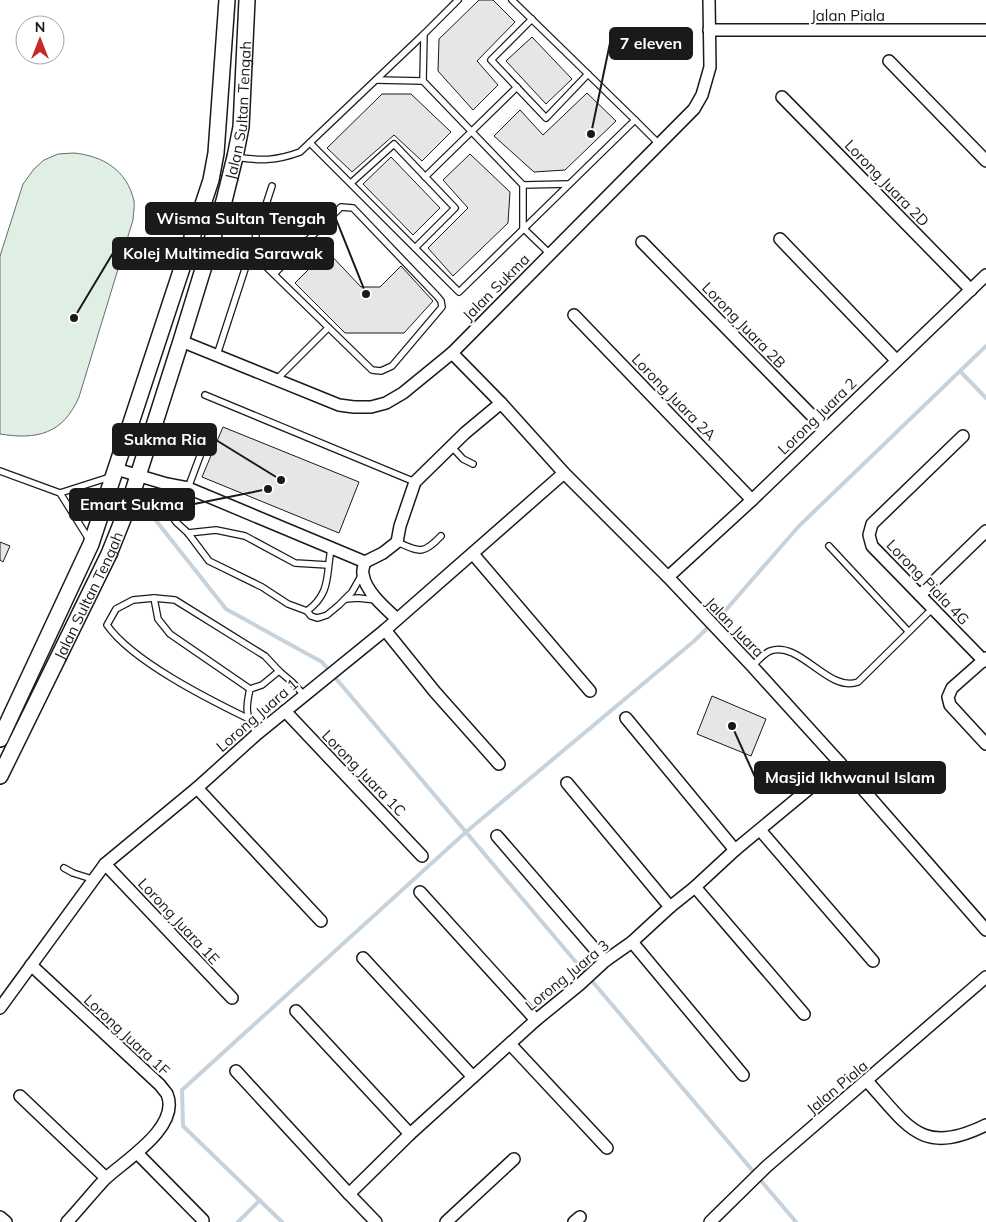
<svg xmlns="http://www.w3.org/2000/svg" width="986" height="1222" viewBox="0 0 986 1222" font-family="Mulish,sans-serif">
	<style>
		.green { fill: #e0efe3; stroke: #6a6a6a }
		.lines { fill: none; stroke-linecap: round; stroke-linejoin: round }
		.stream { stroke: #c6d2dc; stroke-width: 4 }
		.building { fill: #e6e6e6; stroke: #1a1a1a }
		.lane-casing { stroke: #1a1a1a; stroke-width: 8 }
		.street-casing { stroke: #1a1a1a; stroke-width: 14 }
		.secondary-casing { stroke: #1a1a1a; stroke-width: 18 }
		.lane { stroke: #fff; stroke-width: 5.5 }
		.street { stroke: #fff; stroke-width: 11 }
		.secondary { stroke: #fff; stroke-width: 15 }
		.labels { text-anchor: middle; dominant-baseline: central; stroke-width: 4; stroke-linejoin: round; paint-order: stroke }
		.street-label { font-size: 15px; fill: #1a1a1a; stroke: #fff }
		.leader { fill: none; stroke: #1a1a1a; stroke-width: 2 }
		.callout-dot { fill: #1a1a1a; stroke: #fff; stroke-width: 2 }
		.callout { fill: #1a1a1a; stroke: #1a1a1a; stroke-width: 2 }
		.callout-label { font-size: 16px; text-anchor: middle; font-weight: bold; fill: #fff }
	</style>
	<rect width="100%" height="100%" fill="#fff"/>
	<path class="green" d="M74,153C103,156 127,170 134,201C135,207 133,214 133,220L79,397C63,434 37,440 0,434V256L23,184L34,169L44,160L58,154Z"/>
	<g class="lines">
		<g class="stream">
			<path d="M960,371L986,398"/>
			<path d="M146,508L226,609L322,662L796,1222"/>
			<path d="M238,1222L260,1200"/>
			<path d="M282,1222L183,1126L182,1090L466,832L693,642L724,612L799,526L986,346"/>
		</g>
	</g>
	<g class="building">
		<path d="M479,0H493L515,22L477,61L498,85L473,110L438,71L439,39Z"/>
		<path d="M532,37L572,79L546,104L506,61Z"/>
		<path d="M587,93L616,121L565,170L534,172L494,136L520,110L543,135Z"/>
		<path d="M382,94H411L451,132L422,161L394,135L352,172L327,148Z"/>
		<path d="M470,154L510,192L508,223L453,276L428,248L468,208L443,180Z"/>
		<path d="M391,157L440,208L413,235L363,184Z"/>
		<path d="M327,251L361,287H380L401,266L433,301L404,333H345L295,283Z"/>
		<path d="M223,427L359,482L339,533L202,477Z"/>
		<path d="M0,542L10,546L3,562L0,560Z"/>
		<path d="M712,696L766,719L751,756L697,734Z"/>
	</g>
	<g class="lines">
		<defs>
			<g id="lane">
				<path d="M532,19L491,60L546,118L588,74"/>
				<path d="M376,80L423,81L523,185V228L550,254"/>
				<path d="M423,81L424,34L458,0"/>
				<path d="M635,120L660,145"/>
				<path d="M310,143L459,292L635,120L512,0"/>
				<path d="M235,157C260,161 276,161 300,152L424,34"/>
				<path d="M425,177L517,87"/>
				<path d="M351,183L394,144L455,208L415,248"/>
				<path d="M523,185L569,184"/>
				<path d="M251,252L372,370L381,371L392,366L442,307L441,301L437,296L353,208L341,207L274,274"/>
				<path d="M217,355L272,186"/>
				<path d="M276,380L328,328"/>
				<path d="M205,395L415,482"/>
				<path d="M451,446L463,459L473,464"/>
				<path d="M0,471L60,493L90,541"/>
				<path d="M167,484L165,500L169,512L176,522L188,533L209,561L262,587L288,604L307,611L311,616L317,618L321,617L327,615L339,605L352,592L361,576"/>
				<path d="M188,488L206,440"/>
				<path d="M60,493L110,477"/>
				<path d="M188,533L216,530L245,536L295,563L328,565"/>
				<path d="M397,542C420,552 423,555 441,536"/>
				<path d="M829,546L908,631"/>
				<path d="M154,598L158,619L170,634L250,689"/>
				<path d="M346,599L358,598L376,600"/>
				<path d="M307,611C331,593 326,576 331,549"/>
				<path d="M752,666C757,662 763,654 770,651C800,640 828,693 858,682L933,608"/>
				<path d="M279,671L292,682L304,695"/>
				<path d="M247,718C208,699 132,661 107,625L116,609L133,600L154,598L175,600L265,656L279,671L262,685L250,689C245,710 246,716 257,734"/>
				<path d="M64,868L73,873L92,879"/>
			</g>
			<g id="street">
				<path d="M709,30H986"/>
				<path d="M889,61L986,161"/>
				<path d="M782,97L971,290"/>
				<path d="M780,239L896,360"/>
				<path d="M642,242L825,429"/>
				<path d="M574,315L752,500"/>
				<path d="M181,341L339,405L354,407H371L386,403L403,393L452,353L694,109L702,95L710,67L709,0"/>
				<path d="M452,353L501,403L564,473L668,577L752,666L840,763L986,930"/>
				<path d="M963,436L872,524L869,535L872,546L984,661"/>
				<path d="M116,469L167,484L188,488L365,562L383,553L397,542L400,526L415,482L465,433L501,403"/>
				<path d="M473,554L590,691"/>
				<path d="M365,562C364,565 362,571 363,574C365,591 385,608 397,619"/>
				<path d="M668,577L752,500L986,275"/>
				<path d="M920,595L986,531"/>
				<path d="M385,630L435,692L499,764"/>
				<path d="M986,658L952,688L948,697L950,705L986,744"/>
				<path d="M285,711L422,856"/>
				<path d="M626,718L735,850"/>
				<path d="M567,783L670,907"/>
				<path d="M197,788L321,921"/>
				<path d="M760,830L873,961"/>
				<path d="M497,836L605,961"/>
				<path d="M105,864L232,998"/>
				<path d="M695,887L804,1014"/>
				<path d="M420,892L536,1020"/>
				<path d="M632,942L743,1075"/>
				<path d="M363,958L473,1077"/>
				<path d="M31,965L160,1085C162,1088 165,1091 167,1094C181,1127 124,1161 105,1179C92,1193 80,1208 67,1222"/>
				<path d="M0,1008L105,864L197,788L257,734L385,630L564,473"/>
				<path d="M296,1011L410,1134"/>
				<path d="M510,1044L607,1148"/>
				<path d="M236,1071L349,1194"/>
				<path d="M867,1081C908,1126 921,1157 986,1125"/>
				<path d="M20,1096L106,1178"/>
				<path d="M137,1153L203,1220"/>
				<path d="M0,1217L6,1222"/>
				<path d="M376,1222L349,1194L410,1134L536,1020L579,985L605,961L632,942L670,907L695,887L735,850L840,763"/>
				<path d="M446,1222L514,1159"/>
				<path d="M574,1222L580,1217"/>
				<path d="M710,1222L766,1167L986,977"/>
			</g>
			<g id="secondary">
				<path d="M0,739L91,544L211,180L216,153L227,0"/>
				<path id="s1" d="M0,776L109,554L129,504L181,341L224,201L235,157L241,127L247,0"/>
			</g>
		</defs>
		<use href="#lane" class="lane-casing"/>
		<use href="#street" class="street-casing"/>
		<use href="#secondary" class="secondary-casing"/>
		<use href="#lane" class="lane"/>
		<use href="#street" class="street"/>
		<use href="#secondary" class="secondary"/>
	</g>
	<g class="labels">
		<g class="street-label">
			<text x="848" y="15">Jalan Piala</text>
			<text stroke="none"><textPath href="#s1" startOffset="711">Jalan Sultan Tengah</textPath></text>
			<text transform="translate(887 183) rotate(46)">Lorong Juara 2D</text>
			<text transform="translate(496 287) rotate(-45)">Jalan Sukma</text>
			<text transform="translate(744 325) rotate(46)">Lorong Juara 2B</text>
			<text transform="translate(674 397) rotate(46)">Lorong Juara 2A</text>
			<text transform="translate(817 416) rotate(-44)">Lorong Juara 2</text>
			<text transform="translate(928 582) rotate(46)">Lorong Piala 4G</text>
			<text stroke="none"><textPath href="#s1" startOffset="201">Jalan Sultan Tengah</textPath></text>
			<text transform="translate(735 627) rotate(46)">Jalan Juara</text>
			<text transform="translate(257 715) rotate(-41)">Lorong Juara 1</text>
			<text transform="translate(364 773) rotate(46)">Lorong Juara 1C</text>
			<text transform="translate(179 921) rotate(47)">Lorong Juara 1E</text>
			<text transform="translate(567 975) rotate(-39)">Lorong Juara 3</text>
			<text transform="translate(127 1035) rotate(43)">Lorong Juara 1F</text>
			<text transform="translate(837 1087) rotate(-40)">Jalan Piala</text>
		</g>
	</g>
	<path class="leader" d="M591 134L610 43M366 294L336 219M74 318L113 253M281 480L216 440M268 489L194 504M732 726L755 777"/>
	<g class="callout-dot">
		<circle cx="591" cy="134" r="5"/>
		<circle cx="366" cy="294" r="5"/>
		<circle cx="74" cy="318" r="5"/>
		<circle cx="281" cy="480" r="5"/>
		<circle cx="268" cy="489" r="5"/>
		<circle cx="732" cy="726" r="5"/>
	</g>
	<g class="callout">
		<rect x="610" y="28" width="82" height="31" rx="5"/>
		<rect x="146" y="203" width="190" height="31" rx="5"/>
		<rect x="113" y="238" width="220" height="31" rx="5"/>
		<rect x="113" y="424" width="103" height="31" rx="5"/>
		<rect x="70" y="489" width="124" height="31" rx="5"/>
		<rect x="755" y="762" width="190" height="31" rx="5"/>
	</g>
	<g class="callout-label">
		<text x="651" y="49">7 eleven</text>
		<text x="241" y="224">Wisma Sultan Tengah</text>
		<text x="223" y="259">Kolej Multimedia Sarawak</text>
		<text x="165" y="445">Sukma Ria</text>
		<text x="132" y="510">Emart Sukma</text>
		<text x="850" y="783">Masjid Ikhwanul Islam</text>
	</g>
	<g transform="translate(40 40)"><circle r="24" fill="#ffffff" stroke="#a3a3a3"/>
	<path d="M0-4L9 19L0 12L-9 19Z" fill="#c62828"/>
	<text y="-8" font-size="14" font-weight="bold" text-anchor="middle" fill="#1a1a1a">N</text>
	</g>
</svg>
